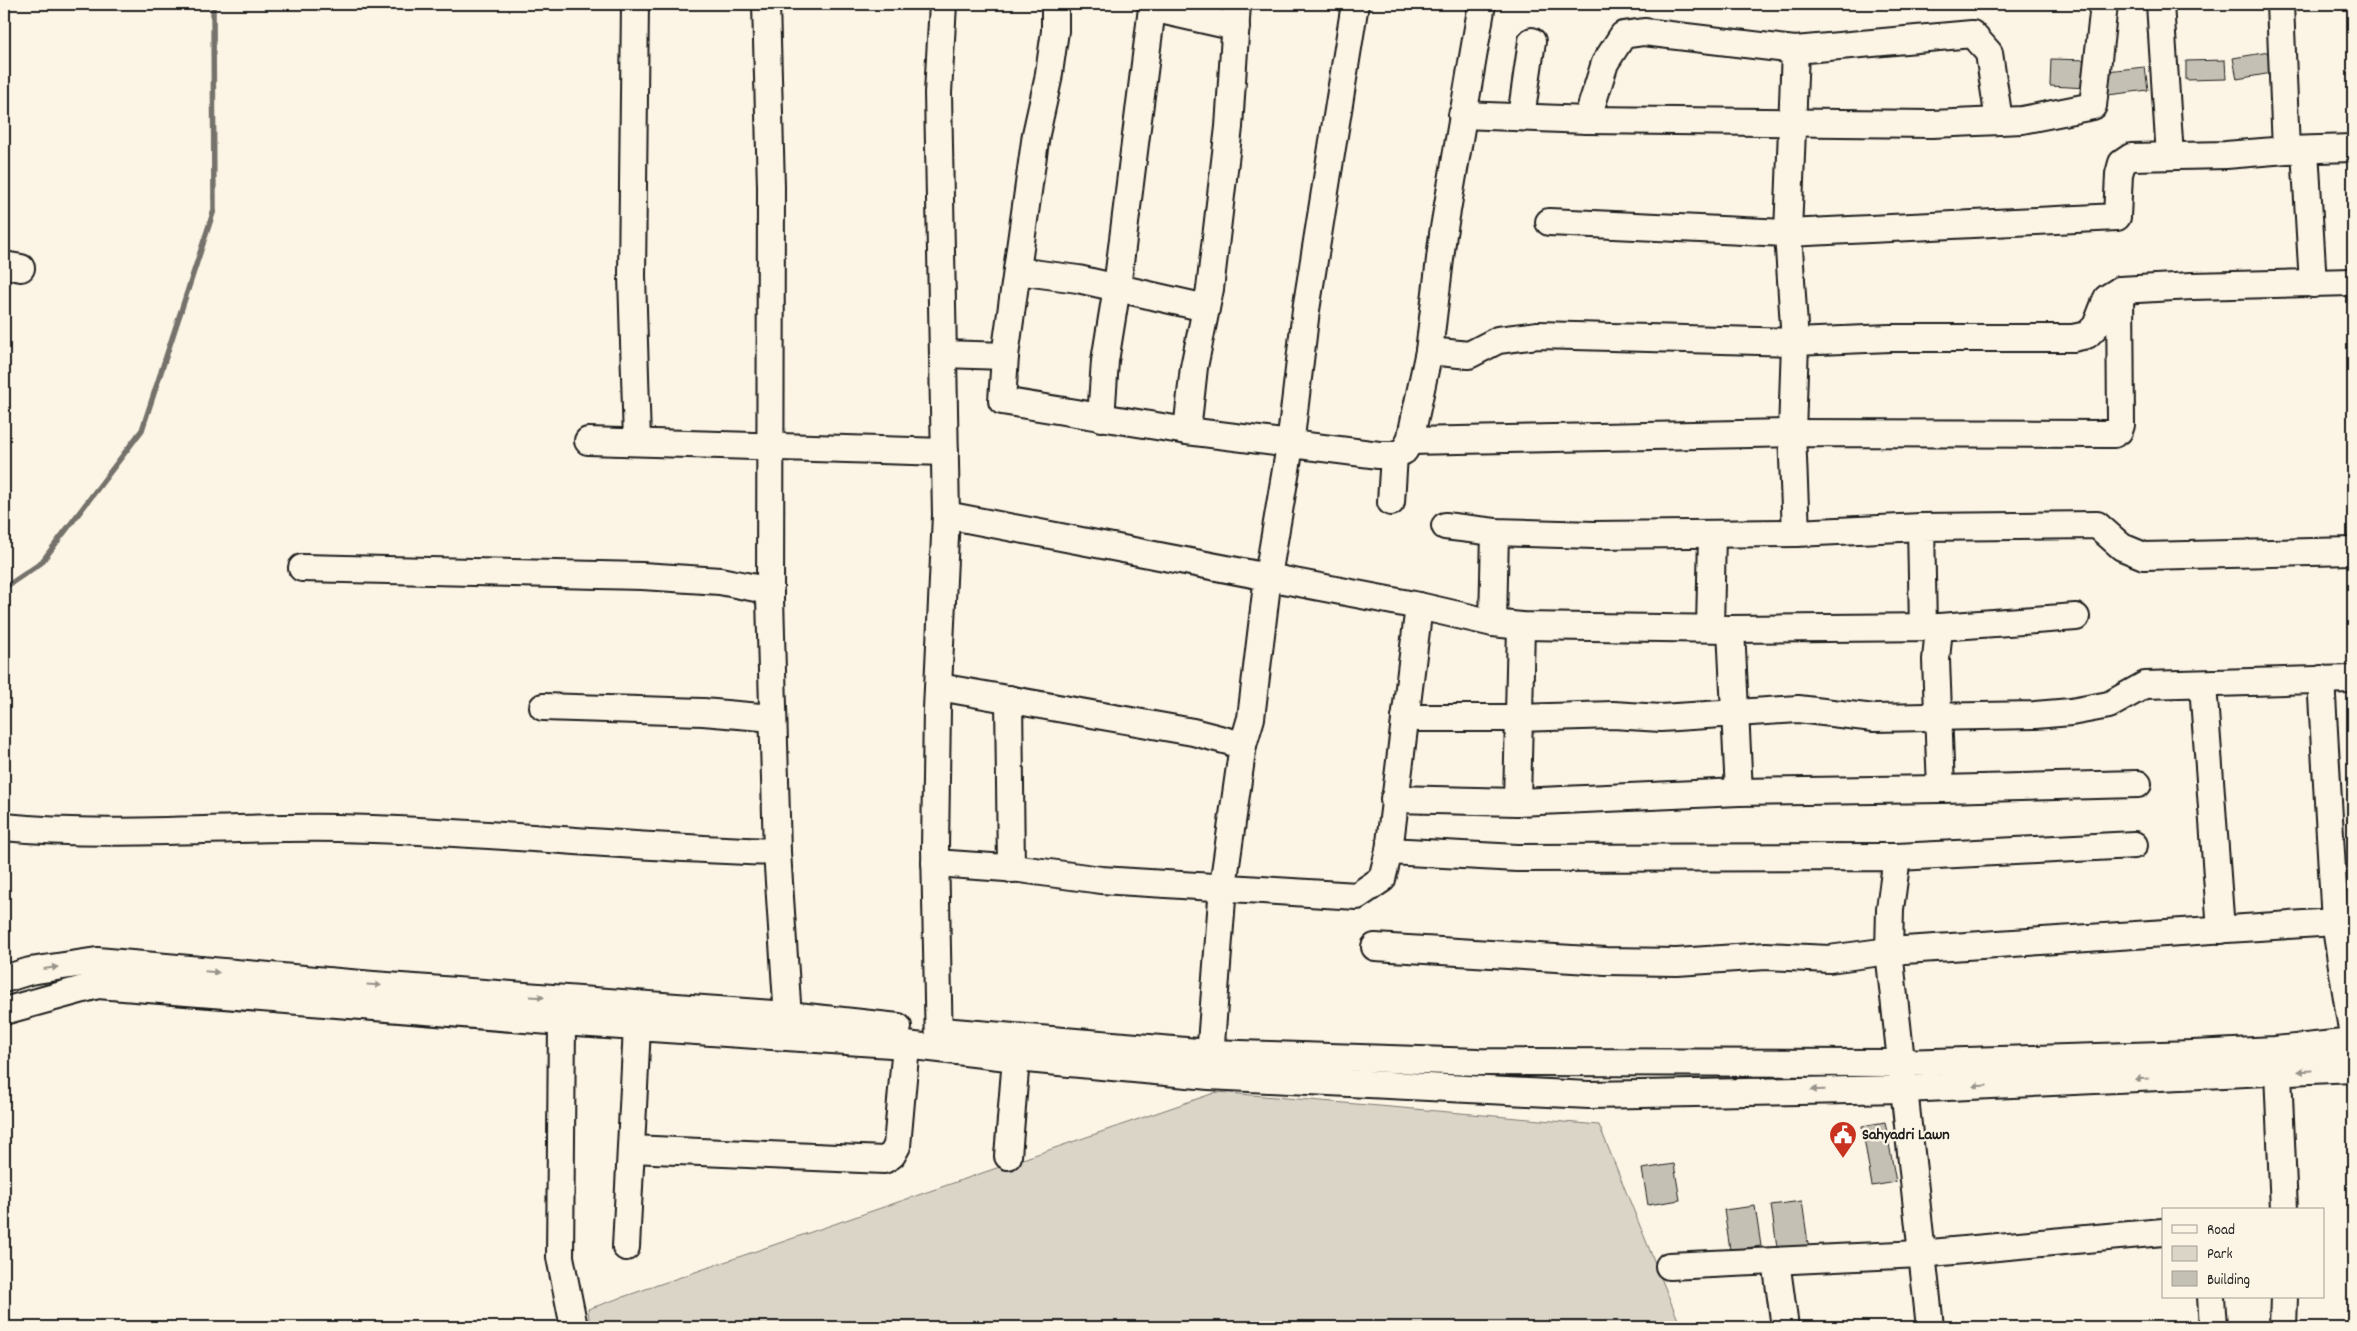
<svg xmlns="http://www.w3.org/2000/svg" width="2357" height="1331" viewBox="0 0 2357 1331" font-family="Dekko,sans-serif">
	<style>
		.green { fill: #dbd5c8; stroke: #7c7872 }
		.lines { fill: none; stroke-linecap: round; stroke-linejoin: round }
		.stream { stroke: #75726c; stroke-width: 5.5 }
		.building { fill: #c4c0b3; stroke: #1c1c1c }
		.minor-casing { stroke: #1c1c1c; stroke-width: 30 }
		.minor { stroke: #fcf5e5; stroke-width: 26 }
		.oneway { fill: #97938b }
		.labels { text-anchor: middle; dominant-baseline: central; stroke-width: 4.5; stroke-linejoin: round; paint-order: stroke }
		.poi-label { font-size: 16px; font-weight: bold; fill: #1c1c1c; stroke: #fcf5e5; text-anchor: start }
	</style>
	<rect width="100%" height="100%" fill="#fcf5e5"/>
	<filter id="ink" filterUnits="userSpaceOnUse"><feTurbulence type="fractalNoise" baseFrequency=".02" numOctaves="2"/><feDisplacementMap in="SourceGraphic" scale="10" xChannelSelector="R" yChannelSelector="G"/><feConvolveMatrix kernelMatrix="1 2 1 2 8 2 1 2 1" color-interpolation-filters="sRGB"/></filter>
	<g filter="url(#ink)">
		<path class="green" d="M1217,1092L1599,1125L1681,1327H590L588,1309Z"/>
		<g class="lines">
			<path class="stream" d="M4,588L41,563L142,430L214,210L213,4"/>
		</g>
		<g class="building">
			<path d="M2269,52L2272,73L2237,79L2233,58Z"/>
			<path d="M2051,59L2088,60L2087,88L2050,86Z"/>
			<path d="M2225,60L2226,79L2186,80V61Z"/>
			<path d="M2145,67L2148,90L2108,95L2106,71Z"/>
			<path d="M1885,1122L1896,1182L1872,1186L1862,1126Z"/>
			<path d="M1674,1164L1680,1200L1648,1205L1642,1169Z"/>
			<path d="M1802,1201L1809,1250L1778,1254L1771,1205Z"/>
			<path d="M1755,1206L1761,1246L1730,1250L1724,1210Z"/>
		</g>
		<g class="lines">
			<defs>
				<g id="minor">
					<path d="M635,4L632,276L637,441"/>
					<path d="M766,4L771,187L770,598"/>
					<path d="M1055,4V31L1048,80L1036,134L1005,356L1002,401L1187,431L1379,455H1394L1404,451L1410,441L1429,351L1443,234L1482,4"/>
					<path d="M2160,4L2170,156"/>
					<path d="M2280,4L2286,150"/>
					<path d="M1795,50L1788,233L1795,342L1792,433L1796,533L1921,527"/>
					<path d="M1462,115L1587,120L1932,124L2022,120L2093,106L2104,4"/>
					<path d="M1521,117L1532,41"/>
					<path d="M1587,120L1605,63L1623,35L1644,32L1795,50L1972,34L1989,53L1999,121"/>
					<path d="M2305,150L2313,284"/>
					<path d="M1549,222L1788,233L2117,217L2119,174L2122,163L2131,157L2226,155L2286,150L2353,148"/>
					<path d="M4,265L21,268"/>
					<path d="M1017,271L1078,279L1206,308"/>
					<path d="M1429,351L1469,355L1498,340L1538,335L1795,342L1890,338H2073L2087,335L2096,326L2107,298L2120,290L2192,286L2353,282"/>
					<path d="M943,354L1005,356"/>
					<path d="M1101,418L1105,361L1117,287L1152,8L1236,27"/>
					<path d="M1187,431L1194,367L1210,289L1229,127L1237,4"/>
					<path d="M588,441L945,452"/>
					<path d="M1410,441L1792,433L2114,434L2119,431L2121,425L2120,290"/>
					<path d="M1391,502L1394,455"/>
					<path d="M1445,526L1495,532L1594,535L1796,533"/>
					<path d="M302,568L642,576L720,581L761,589L770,598L777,852L789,1033"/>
					<path d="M1419,606L1493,623L1521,626L1731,629L1939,627L2076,617"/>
					<path d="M1493,623L1495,532"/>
					<path d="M1923,627L1921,527L2097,525L2122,547L2144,556L2353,551"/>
					<path d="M1710,628L1712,534"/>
					<path d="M1731,629L1739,792"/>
					<path d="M2321,679L2335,922L2353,1036"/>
					<path d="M2203,685L2221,930"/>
					<path d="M939,687L1193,732L1243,745L1251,718L1268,576L1290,446L1306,310L1355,4"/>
					<path d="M1009,699L1011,869"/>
					<path d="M543,707L703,712L773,718"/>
					<path d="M1405,718H1518L1613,715L1661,718L1798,709L1874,718L2035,715L2071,712L2109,705L2145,685L2353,679"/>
					<path d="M1941,789L2138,784"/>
					<path d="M1394,799L1517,802L1739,792L1941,789L1936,660L1939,627"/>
					<path d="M1517,802L1521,626"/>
					<path d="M4,827C115,838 227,826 338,828C485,831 630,848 777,852"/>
					<path d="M1389,851L1517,858L1897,857L1890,909L1889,951L1930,1327"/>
					<path d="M1897,857L2134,845"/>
					<path d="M935,863L1020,869L1101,880L1357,896L1382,879L1389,851L1419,606L946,515"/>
					<path d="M1375,947L1606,961L1677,962L1766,956L1829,959L1889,951L2335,922"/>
					<path d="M4,979L30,971L97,961L373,985L788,1015L898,1027"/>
					<path d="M4,1011L98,985L562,1022L906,1045L1016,1058L1209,1076L1589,1095L1904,1089L2353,1068"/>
					<path d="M562,1022L560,1257L574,1327"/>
					<path d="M942,1031L1210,1053L1478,1062L1901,1063L2193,1054L2275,1050L2353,1042"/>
					<path d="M939,1048L935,849L937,709L946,515L938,93L943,4"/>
					<path d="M1209,1070L1223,886L1243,745"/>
					<path d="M2278,1073L2284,1210"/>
					<path d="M631,1149L884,1160L892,1155L897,1146L906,1045"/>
					<path d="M1008,1156L1016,1058"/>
					<path d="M626,1247L637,1027"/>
					<path d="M1776,1261L1785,1327"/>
					<path d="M1669,1266L1920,1254L2163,1232"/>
					<path d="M2211,1297L2213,1327"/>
					<path d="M2283,1327L2284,1297"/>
				</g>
			</defs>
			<use href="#minor" class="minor-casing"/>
			<use href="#minor" class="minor"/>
		</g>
		<defs><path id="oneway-solid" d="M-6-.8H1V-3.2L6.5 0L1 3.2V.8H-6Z" transform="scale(1.25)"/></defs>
		<g class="oneway">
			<use href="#oneway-solid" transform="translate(51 968) rotate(-8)"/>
			<use href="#oneway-solid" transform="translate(212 972) rotate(5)"/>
			<use href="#oneway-solid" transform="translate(374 985) rotate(4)"/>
			<use href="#oneway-solid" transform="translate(537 997) rotate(4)"/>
			<use href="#oneway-solid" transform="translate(2305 1071) rotate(176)"/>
			<use href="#oneway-solid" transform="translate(2142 1079) rotate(177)"/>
			<use href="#oneway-solid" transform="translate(1980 1086) rotate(177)"/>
			<use href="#oneway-solid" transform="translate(1818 1090) rotate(179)"/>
		</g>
	</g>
	<defs>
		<symbol id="civic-pin" viewBox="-11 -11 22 30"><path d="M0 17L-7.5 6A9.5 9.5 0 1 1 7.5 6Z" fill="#c8321e" stroke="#fcf5e5"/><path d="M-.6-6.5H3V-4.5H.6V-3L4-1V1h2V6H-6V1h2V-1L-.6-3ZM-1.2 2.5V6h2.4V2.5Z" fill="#fff"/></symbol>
	</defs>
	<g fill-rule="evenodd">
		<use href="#civic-pin" x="1827" y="1119" width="32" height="43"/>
	</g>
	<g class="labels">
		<g class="poi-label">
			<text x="1862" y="1135">Sahyadri Lawn</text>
		</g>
	</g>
	<rect width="2357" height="1331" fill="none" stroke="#fcf5e5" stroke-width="20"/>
	<rect x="10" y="10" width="2337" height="1311" fill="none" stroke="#1c1c1c" stroke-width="2" filter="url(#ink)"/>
	<rect x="2162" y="1208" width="162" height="90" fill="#fcf5e5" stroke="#a29e95"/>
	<rect x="2172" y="1225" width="25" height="8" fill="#fcf5e5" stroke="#a29e95"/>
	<text x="2207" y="1234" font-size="15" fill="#1c1c1c">Road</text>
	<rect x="2172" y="1246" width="25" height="15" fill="#dbd5c8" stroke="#a29e95"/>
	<text x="2207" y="1258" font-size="15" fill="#1c1c1c">Park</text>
	<rect x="2172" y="1271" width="25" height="15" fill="#c4c0b3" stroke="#a29e95"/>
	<text x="2207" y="1284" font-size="15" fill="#1c1c1c">Building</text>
</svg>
